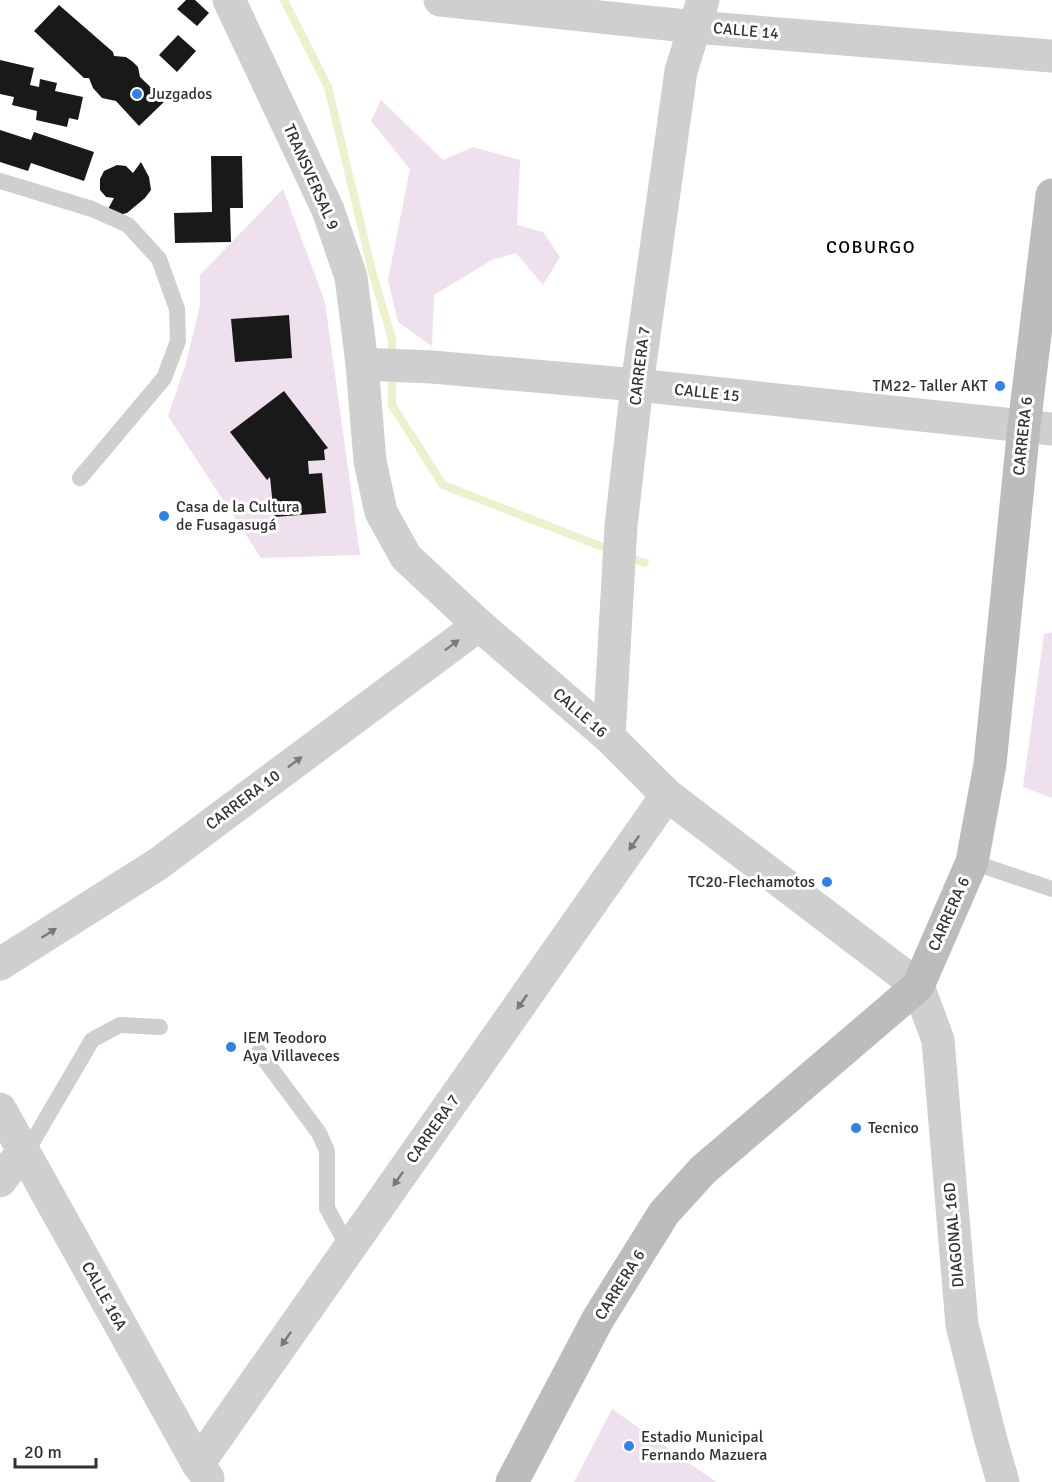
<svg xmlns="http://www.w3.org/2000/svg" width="1052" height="1482" viewBox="0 0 1052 1482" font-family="Signika,sans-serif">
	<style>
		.green { fill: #efe0ee }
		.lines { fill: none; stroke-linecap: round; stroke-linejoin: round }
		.stream { stroke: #eeefcc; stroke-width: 8 }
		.building { fill: #191919 }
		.lane { stroke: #cfcfcf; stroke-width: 16 }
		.street { stroke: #cfcfcf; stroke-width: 33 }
		.secondary { stroke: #bcbcbc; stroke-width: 33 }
		.oneway { fill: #797979 }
		.poi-dot { fill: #2f82ee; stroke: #fff; stroke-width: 2 }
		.labels { text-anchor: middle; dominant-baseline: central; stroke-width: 6; stroke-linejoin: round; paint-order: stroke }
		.street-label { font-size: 16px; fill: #323232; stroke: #fff }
		.poi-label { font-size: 16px; fill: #323232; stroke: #fff; text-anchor: start }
		.neighbourhood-label { font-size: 18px; letter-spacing: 1.5px; fill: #000; stroke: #fff }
	</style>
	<rect width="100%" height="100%" fill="#fff"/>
	<g class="green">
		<path d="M381,100L443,160L473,147L520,160L517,225L543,232L560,257L543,285L516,253L492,260L434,295L432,346L398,322L388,280L410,169L371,121Z"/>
		<path d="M283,189L325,302L360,555L261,558L168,416L186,363L200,305V275Z"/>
		<path d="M1052,632V798L1023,787L1044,634Z"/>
		<path d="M612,1409L716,1482H574Z"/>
	</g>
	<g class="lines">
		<g class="stream">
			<path d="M284,0L328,87L372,271L392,339V359"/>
			<path d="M392,372V405L443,485L613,551"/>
			<path d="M625,556L645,563"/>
		</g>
	</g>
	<g class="building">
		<path d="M186,0H195L209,13L197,26L177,9Z"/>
		<path d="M59,5L113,52L114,56L126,57L133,62L138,67L140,77L165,101L139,126L116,101L102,98L93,88L89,78H84L34,31Z"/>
		<path d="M178,35L196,51L177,72L159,55Z"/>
		<path d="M0,60L34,68L30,85L39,87L40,79L57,83L55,91L83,97L78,120L69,118L67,127L36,120L37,111L12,105L14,97L0,94Z"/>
		<path d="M0,130L31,140L34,132L94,152L84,181L31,163L28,171L0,162Z"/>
		<path d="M211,156H242L243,208H230L231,242L175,243L174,213L212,212Z"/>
		<path d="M141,162L149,177L151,190L145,198L127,213L118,215L107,211L114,198L106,197L100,190V179L104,171L117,165L126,166L133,173Z"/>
		<path d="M289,315L292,358L235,362L231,319Z"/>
		<path d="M284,391L328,448L324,450L325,460L308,461L309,474L322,473L326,513L274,517L270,477L267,480L230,432Z"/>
	</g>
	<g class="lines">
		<g class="lane">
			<path d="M0,181L92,209L128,225L159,259L177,309L178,341L164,378L80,478"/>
			<path d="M972,862L1052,889"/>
			<path d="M259,1052L319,1133L327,1151V1208L349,1249"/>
			<path d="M23,1151L33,1141L92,1040L120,1025L160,1027"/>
		</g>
		<g class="street">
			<path d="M229,0L328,210L351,277L362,364L370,461L381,512L406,557L479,625L609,737L667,795L918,986L938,1040L962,1325L990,1437L1003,1482"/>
			<path d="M440,0L695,27L1052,56"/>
			<path d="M362,364L432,367L637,385L1052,429"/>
			<path d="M609,737L621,526L637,385L681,71L703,0"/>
			<path d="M0,964L158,864L479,625"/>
			<path d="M0,1109L198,1464L208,1478"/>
			<path d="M0,1181L23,1151"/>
			<path d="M198,1464L667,795"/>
		</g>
		<path class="secondary" d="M512,1482L598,1319L664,1213L703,1170L918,986L972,862L990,764L1024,426L1052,195"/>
	</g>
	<defs><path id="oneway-solid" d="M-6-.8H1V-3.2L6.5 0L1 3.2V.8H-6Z" transform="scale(1.5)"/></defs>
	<g class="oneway">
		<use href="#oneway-solid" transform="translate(452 645) rotate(-37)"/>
		<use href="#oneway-solid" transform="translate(295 762) rotate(-37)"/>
		<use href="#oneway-solid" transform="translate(634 843) rotate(125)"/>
		<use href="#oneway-solid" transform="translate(49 933) rotate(-32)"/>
		<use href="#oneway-solid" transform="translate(522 1002) rotate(125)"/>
		<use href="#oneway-solid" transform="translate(398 1179) rotate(125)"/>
		<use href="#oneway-solid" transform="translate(286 1339) rotate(125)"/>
	</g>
	<g class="poi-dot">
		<circle cx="137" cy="94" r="6"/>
		<circle cx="1000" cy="386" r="6"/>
		<circle cx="164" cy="516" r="6"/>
		<circle cx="827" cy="882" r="6"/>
		<circle cx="231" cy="1047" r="6"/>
		<circle cx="856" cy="1128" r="6"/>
		<circle cx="629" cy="1446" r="6"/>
	</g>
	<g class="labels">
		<g class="street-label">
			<text transform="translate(746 31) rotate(5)">CALLE 14</text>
			<text transform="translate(311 177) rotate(66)">TRANSVERSAL 9</text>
			<text transform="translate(640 366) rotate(-83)">CARRERA 7</text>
			<text transform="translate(707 393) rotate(6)">CALLE 15</text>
			<text transform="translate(1023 436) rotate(-84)">CARRERA 6</text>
			<text transform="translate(580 713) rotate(41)">CALLE 16</text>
			<text transform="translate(243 800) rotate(-37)">CARRERA 10</text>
			<text transform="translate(949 914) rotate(-66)">CARRERA 6</text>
			<text transform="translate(433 1129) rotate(-55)">CARRERA 7</text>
			<text transform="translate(954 1235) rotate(-95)">DIAGONAL 16D</text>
			<text transform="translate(620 1285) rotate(-58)">CARRERA 6</text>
			<text transform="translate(104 1296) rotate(61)">CALLE 16A</text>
		</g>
		<g class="poi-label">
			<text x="149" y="94">Juzgados</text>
			<text x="988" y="386" text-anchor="end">TM22- Taller AKT</text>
			<text x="176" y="507">Casa de la Cultura<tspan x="176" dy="18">de Fusagasugá</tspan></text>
			<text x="815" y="882" text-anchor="end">TC20-Flechamotos</text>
			<text x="243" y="1038">IEM Teodoro<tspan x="243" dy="18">Aya Villaveces</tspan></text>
			<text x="868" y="1128">Tecnico</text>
			<text x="641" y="1437">Estadio Municipal<tspan x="641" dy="18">Fernando Mazuera</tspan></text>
		</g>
		<g class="neighbourhood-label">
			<text x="871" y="247">COBURGO</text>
		</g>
	</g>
	<path d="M15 1458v9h81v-9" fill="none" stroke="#323232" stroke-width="3"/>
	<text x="24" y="1458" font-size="18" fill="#323232" stroke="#ffffff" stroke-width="4.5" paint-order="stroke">20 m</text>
</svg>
